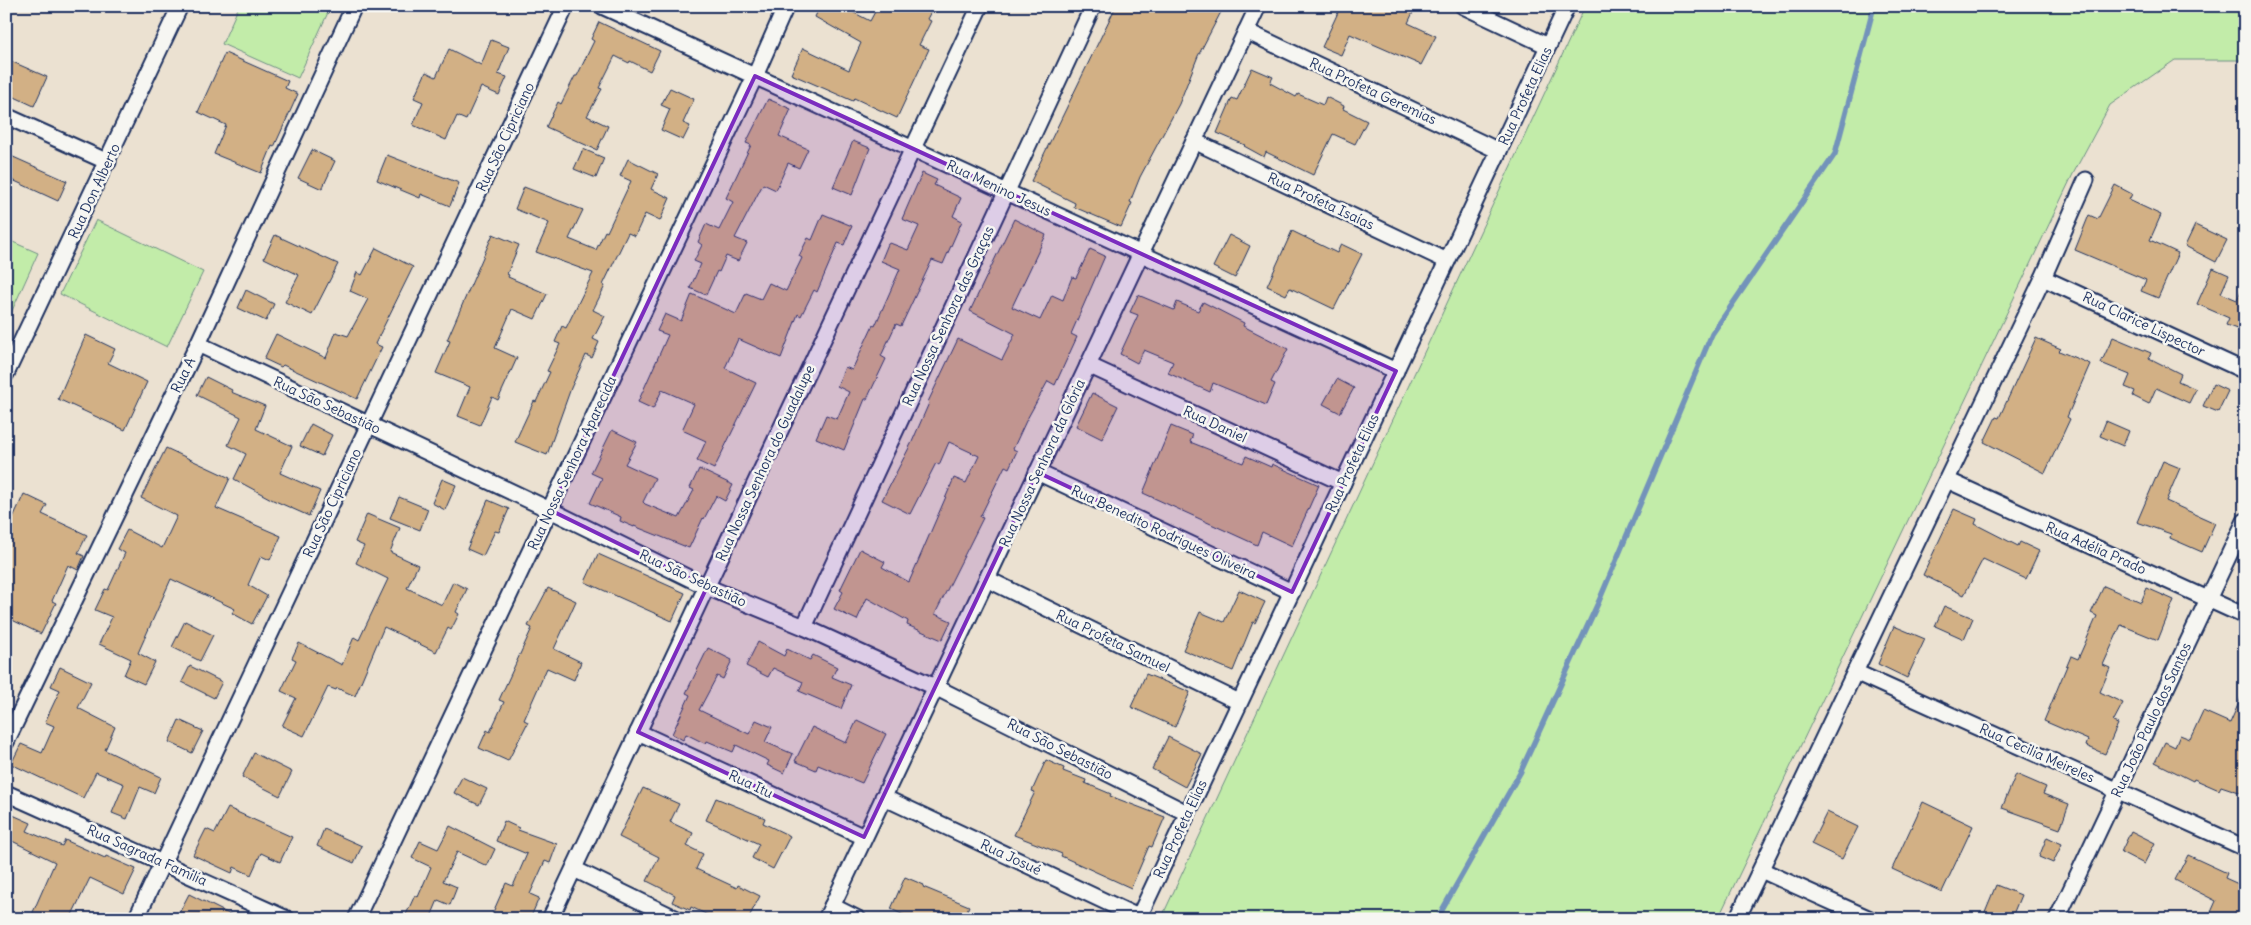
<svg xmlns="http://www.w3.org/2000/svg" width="2251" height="925" viewBox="0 0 2251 925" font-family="Delius,sans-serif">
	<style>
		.green { fill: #c2eca9; stroke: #6e8e84 }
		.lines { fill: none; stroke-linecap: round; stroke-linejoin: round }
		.stream { stroke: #7393ba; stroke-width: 5.5 }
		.building { fill: #d2b085; stroke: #1b2f5e }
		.street-casing { stroke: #1b2f5e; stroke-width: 19 }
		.street { stroke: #f6f6f2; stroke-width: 15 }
		.marked { fill: #7b2cbf; fill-opacity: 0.2; stroke: #7b2cbf; stroke-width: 4; stroke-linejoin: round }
		.labels { text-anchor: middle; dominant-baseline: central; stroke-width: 5; stroke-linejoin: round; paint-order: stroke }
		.street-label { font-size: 14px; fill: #1b2f5e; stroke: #f6f6f2 }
	</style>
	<rect width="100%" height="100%" fill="#ebe1d1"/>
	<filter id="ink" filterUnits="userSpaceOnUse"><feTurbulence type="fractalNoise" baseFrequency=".02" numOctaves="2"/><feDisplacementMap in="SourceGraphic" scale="10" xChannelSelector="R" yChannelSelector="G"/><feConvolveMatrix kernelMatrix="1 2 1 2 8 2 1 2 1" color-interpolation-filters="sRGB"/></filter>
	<g filter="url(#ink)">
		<g class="green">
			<path d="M239,6H331L298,78L222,44Z"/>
			<path d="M1585,6H2245V60H2175L2110,105L2073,174L1718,919H1161Z"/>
			<path d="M96,220L203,272L167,347L60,294Z"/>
			<path d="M6,239L38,253L6,324Z"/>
		</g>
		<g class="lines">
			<path class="stream" d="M1437,919L1520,773L1599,601L1712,334L1835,154L1874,6"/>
		</g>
		<g class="building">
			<path d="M820,6H841L870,21L878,6H934L927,19L931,21L919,45L929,49L897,118L854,98L853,101L791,74L803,48L849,70L861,43L815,17Z"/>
			<path d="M1116,6H1213L1222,10L1198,56L1179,104L1140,177L1130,202L1132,203L1121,227L1074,207L1075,203L1031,181Z"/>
			<path d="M1341,6H1416L1408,23L1436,36L1421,65L1350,34L1341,55L1322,47Z"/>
			<path d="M599,22L660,51L650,71L630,61L629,63L615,56L599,88L602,89L587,116L608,126L597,150L546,127L558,102L561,104L575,76H577L594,41L591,39Z"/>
			<path d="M491,40L509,47L498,74L507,77L499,95L481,87L466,120L457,116L446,140L413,125L423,102L414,98L426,72L436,77L449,49L481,65Z"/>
			<path d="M225,53L288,81L285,88L298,94L274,147L272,146L261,173L214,154L226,125L198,112Z"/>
			<path d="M6,59L47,77L34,106L6,93Z"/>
			<path d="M1252,68L1273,77L1270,83L1296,97L1298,94L1323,105L1326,97L1344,106L1343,109L1367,121L1355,144L1333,134L1313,175L1266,152L1264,157L1244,146L1245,145L1217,133L1232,98L1237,100Z"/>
			<path d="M670,88L694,99L683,123L690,126L683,140L661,130L670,109L661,105Z"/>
			<path d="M768,99L791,109L779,136L808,149L799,168L788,163L776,190L763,184L735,238L747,243L738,261L726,256L719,272L717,271L706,295L690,288L701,264L694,261L702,245L698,242L706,224L719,230L733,202L726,198L751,145L746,143Z"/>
			<path d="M853,141L870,148L852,195L833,187Z"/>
			<path d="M583,149L604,158L596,178L574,169Z"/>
			<path d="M312,150L335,161L322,189L298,178Z"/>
			<path d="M387,155L459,183L450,206L421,194L420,198L377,180Z"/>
			<path d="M11,156L67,181L58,201L6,177V166Z"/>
			<path d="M628,159L658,174L651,189L670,198L660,221L645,214L635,236L628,233L603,285L605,286L593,310L605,316L593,339L599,342L592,358L586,355L571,388L547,455L515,442L534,401L536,402L550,372L547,371L560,344L555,342L562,326L566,328L593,273L536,252L549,223L515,209L524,187L583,210L569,239L596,250L605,231L607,232L631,181L620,176Z"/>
			<path d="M922,173L937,180L934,185L961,198L953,216L962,221L943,264L932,260L901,326L896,324L881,356L886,359L867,399H865L844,450L816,438L826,415L837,419L849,392L837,386L845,367L852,370L873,325L875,326L900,269L881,261L888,244L890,243L908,250L919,226L902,219Z"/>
			<path d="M2115,185L2132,194L2129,200L2161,215L2150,240L2178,253L2158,298L2141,291L2146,280L2075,250L2089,215L2098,219Z"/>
			<path d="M823,214L852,226L844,245L838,243L817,292L814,290L801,316L798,314L781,358L738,339L725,368L756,383L714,469L697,461L706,441L682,430L694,404L662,390L653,409L638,402L668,335L657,331L665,314L681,321L692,294L736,314L746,293L761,299L769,283L786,291L802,258L799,256L808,238L812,240Z"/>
			<path d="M1014,219L1046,235L1012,307L1040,320L1052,295L1063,300L1072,277L1076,278L1090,249L1105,256L1071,334L1077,337L1055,385L1048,381L1026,421L1013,449L1017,451L1009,468L1005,466L980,517L983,518L935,614L951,621L942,640L907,625L908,621L867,598L857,620L834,609L843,592L840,590L860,549L885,562L882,567L909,582L954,478L966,483L979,456L949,442L939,465L936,463L910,514L882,500L912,442L929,403L928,402L958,339L1002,360L1015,334L970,311Z"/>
			<path d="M2195,225L2227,240L2216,262L2185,246Z"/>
			<path d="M1292,231L1337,253L1341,244L1362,254L1334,309L1290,288L1286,295L1267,286Z"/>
			<path d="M493,234L519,245L507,274L509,275L508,277L547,294L535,319L512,309L495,348L517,358L498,400L492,397L480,425L458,416L470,387L436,373L450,341L447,340Z"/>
			<path d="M275,235L338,264L312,315L285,302L299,275L264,258Z"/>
			<path d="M1229,235L1250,246L1235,278L1213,267Z"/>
			<path d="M376,248L413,267L375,344L382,347L357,399L283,365L281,367L264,359L276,334L326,358L336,332L348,336L368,299L350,291L357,272L362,275Z"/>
			<path d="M2213,268L2229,275L2221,293L2237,300L2245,281V332L2226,325L2229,318L2197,304Z"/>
			<path d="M246,290L274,304L266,321L238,308Z"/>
			<path d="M1138,295L1174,310L1177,302L1198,311L1203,302L1244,323L1243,326L1288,349L1271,382L1275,384L1266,405L1213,383L1210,392L1168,373L1173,362L1144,350L1137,363L1120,354L1138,315L1130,312Z"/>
			<path d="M86,335L115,349L108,363L147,382L125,430L58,399Z"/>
			<path d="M2113,337L2151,353L2149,358L2181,374L2178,381L2196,389L2189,403L2156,388L2149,404L2133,396L2135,391L2125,387L2130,375L2101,363Z"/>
			<path d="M2036,338L2061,349L2059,351L2090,364L2067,417L2070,419L2045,473L1984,442L1996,417L1999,418Z"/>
			<path d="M206,377L232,390L231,392L265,406L256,429L292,446L280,473L320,491L309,516L273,500L234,479L246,454L228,445L241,417L197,395Z"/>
			<path d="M1337,379L1354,388L1340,413L1323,404Z"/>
			<path d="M2213,384L2228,391L2218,412L2203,406Z"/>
			<path d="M1092,393L1118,406L1102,439L1076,426Z"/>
			<path d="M2106,421L2129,431L2123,446L2100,436Z"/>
			<path d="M311,424L332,435L322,456L300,446Z"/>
			<path d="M1171,426L1193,435L1190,442L1243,463L1246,456L1271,467L1272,464L1319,485L1292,546L1262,532L1257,545L1143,493Z"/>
			<path d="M612,430L637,442L625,464L655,478L643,502L645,504L679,518L694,490L690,488L699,469L733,485L725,501L716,496L704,519L703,518L689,548L634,526V527L620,521L621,517L590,503L602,478L591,473Z"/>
			<path d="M166,448L230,478L216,508L281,536L270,560L261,556L248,585L267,596L252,624L232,613L235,609L171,579L138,653L155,662L144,684L124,675L131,659L99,644L112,617L95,610L105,589L108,590L125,553L117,549L127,530L162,548L177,516L141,498Z"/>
			<path d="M2163,461L2180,468L2166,501L2215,523L2202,552L2170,538L2171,534L2137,522Z"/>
			<path d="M442,479L456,485L445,510L432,503Z"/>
			<path d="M24,494L47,505L42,514L87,535L78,553L84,556L78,570L68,565L52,601L56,603L41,634L6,617V522L10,524Z"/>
			<path d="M399,497L428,509L420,530L390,518Z"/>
			<path d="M488,500L509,509L499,532L495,531L483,556L467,549Z"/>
			<path d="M1954,509L1977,519L1975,524L2018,546L2020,542L2039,551L2026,579L1983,559L1964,595L1923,575Z"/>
			<path d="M367,514L400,528L390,552L418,565L407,588L442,605L453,582L467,589L456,612L459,614L451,630L448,628L436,652L384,627L355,696L337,688L336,690L328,687L304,736L282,726L296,698L281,691L296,660L292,658L299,643L342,665L354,637L359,640L388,579L356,563L364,546L355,542Z"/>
			<path d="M598,554L685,593L672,621L585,582Z"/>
			<path d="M2104,586L2141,602L2147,588L2174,600L2158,640L2121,625L2103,665L2110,668L2100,692L2123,703L2113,722L2118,724L2105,754L2086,746L2088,740L2044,721L2071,656L2078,659L2097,616L2091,613Z"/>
			<path d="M548,588L576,601L554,649L581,662L574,680L547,668L524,720L528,722L508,761L479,748L487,730L490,732L504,702L499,700L532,628L528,626Z"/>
			<path d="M1239,590L1265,602L1255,623L1253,622L1233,671L1183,650L1200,612L1224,622Z"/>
			<path d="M1944,606L1973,618L1964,639L1935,626Z"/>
			<path d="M185,621L213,635L200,661L172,647Z"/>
			<path d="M1894,626L1925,639L1907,678L1878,664Z"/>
			<path d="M758,642L784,656L787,649L810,660L813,655L837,667L832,677L851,685L841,709L799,691L803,682L773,668L768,677L746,666Z"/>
			<path d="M708,648L732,660L723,679L717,676L699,710L749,734L756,720L772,727L765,742L793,754L784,773L767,765L769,761L736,745L733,752L707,741L706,744L686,734L683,740L672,734L690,695L686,693Z"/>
			<path d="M190,666L222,682L214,698L182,682Z"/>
			<path d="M60,667L91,682L78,708L115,727L105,750L161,777L154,793L140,787L127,819L112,813L124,784L96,772L83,798L11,764L21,744L42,753L54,726L45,722L60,690L51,686Z"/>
			<path d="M1146,674L1190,692L1175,727L1131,707Z"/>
			<path d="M2245,689V794L2221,786L2219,790L2194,779L2193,781L2155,762L2165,742L2175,747L2180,735L2190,739L2203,711L2230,723Z"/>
			<path d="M179,720L203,731L192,753L169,742Z"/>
			<path d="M857,720L886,734L862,783L818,765L816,770L795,761L812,727L846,743Z"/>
			<path d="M1168,737L1202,754L1185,787L1152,769Z"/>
			<path d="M254,753L292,772L280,796L242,777Z"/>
			<path d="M1046,760L1064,768L1063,771L1086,780L1085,783L1111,794L1110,796L1165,817L1152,847L1149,846L1131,888L1061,856L1062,854L1014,835L1035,792L1032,791Z"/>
			<path d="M2016,774L2046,787L2043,794L2069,804L2060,829L2002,808Z"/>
			<path d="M462,777L487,789L479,805L454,793Z"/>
			<path d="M643,788L679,804L670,822L693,833L687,846L703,854L696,869L737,888L738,885L760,896L748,919H716L691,907L690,910L672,902L675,895L647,881L659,857L619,837Z"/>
			<path d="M716,798L765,818L763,823L790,836L773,869L752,858L759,844L706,820Z"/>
			<path d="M1923,802L1973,826L1942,892L1892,869Z"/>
			<path d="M228,808L292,837L280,862L261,853L251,875L234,867L232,873L193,855L206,829L215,833Z"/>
			<path d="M6,812L31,823L27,831L62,846L65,840L105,858L106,856L136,869L124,894L90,878L70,919H30L55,862L6,838Z"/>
			<path d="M1827,812L1858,827L1842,859L1811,844Z"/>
			<path d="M504,821L519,828L518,830L557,844L550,863L545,861L530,894L539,898L530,919H490L506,883L513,886L527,854L496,841Z"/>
			<path d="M450,826L495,849L487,866L457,852L443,881L457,887L450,905L438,900L430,919H404L415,895L418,897L431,867L412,858L420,841L438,849Z"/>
			<path d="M324,829L362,846L354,863L317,846Z"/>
			<path d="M2131,831L2155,843L2144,864L2121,852Z"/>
			<path d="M2047,837L2062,844L2053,863L2039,857Z"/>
			<path d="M2188,855L2227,873L2225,878L2245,887V909L2240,919H2208L2216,901L2175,880Z"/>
			<path d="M905,877L924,885L923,887L969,906L963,919H912L891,909Z"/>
			<path d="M1996,885L2021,895L2011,919H1982Z"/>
			<path d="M189,894L239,919H176Z"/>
		</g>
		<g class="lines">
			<defs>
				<g id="street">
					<path d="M602,6L1396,371"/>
					<path d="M1463,6L1548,46"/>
					<path d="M1246,31L1499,151"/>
					<path d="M6,116L108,162"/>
					<path d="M1194,141L1447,261"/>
					<path d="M2043,278L2245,371"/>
					<path d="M198,344L550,510L707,587L804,627L935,687L1187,813"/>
					<path d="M1088,365L1343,483"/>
					<path d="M6,374L180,6"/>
					<path d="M1037,472L1292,592"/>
					<path d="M1947,480L2245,616"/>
					<path d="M987,579L1239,702"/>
					<path d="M804,627L1093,6"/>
					<path d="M1855,672L2245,848"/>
					<path d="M638,732L864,837"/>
					<path d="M6,742L198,344L354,6"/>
					<path d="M6,793L287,919"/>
					<path d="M883,797L1138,917"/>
					<path d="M574,869L677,919"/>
					<path d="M1761,870L1870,919"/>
					<path d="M832,906L858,919"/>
					<path d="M136,919L566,6"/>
					<path d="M356,919L755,76L786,6"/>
					<path d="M550,919L980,6"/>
					<path d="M826,919L1258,6"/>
					<path d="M1138,919L1567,6"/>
					<path d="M1737,919L2043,278L2086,180"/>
					<path d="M2057,919L2245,521"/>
				</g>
			</defs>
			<use href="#street" class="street-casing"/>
			<use href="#street" class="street"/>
		</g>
	</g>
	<path class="marked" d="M755,76L1396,371L1292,592L1037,472L864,837L638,732L707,587L550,510Z"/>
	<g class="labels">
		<g class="street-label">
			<text transform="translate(1373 91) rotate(25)">Rua Profeta Geremias</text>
			<text transform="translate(1525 96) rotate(-65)">Rua Profeta Elias</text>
			<text transform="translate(505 137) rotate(-65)">Rua São Cipriciano</text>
			<text transform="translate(999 188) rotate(25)">Rua Menino Jesus</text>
			<text transform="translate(94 191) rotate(-65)">Rua Don Alberto</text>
			<text transform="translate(1321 201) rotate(25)">Rua Profeta Isaías</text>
			<text transform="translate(948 316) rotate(-65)">Rua Nossa Senhora das Graças</text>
			<text transform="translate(2144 324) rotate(25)">Rua Clarice Lispector</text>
			<text transform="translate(183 375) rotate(-64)">Rua A</text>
			<text transform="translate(327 405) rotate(25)">Rua São Sebastião</text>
			<text transform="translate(1215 424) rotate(25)">Rua Daniel</text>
			<text transform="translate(572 463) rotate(-65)">Rua Nossa Senhora Aparecida</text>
			<text transform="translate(765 463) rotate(-65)">Rua Nossa Senhora do Guadalupe</text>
			<text transform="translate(1042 463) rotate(-65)">Rua Nossa Senhora da Glória</text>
			<text transform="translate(1352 463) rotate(-65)">Rua Profeta Elias</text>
			<text transform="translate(332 503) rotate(-65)">Rua São Cipriciano</text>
			<text transform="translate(1164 532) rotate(25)">Rua Benedito Rodrigues Oliveira</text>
			<text transform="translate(2096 548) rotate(24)">Rua Adélia Prado</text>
			<text transform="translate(693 578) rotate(25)">Rua São Sebastião</text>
			<text transform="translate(1113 641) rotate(26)">Rua Profeta Samuel</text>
			<text transform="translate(2151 720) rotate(-65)">Rua João Paulo dos Santos</text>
			<text transform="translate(1060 749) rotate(27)">Rua São Sebastião</text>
			<text transform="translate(2037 753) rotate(24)">Rua Cecília Meireles</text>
			<text transform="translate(751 784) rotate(25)">Rua Itu</text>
			<text transform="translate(1180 829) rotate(-65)">Rua Profeta Elias</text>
			<text transform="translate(147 855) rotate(24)">Rua Sagrada Família</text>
			<text transform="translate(1011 857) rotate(25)">Rua Josué</text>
		</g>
	</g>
	<rect width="2251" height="925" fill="none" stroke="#f6f6f2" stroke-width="25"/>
	<rect x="12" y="12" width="2226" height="900" fill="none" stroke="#1b2f5e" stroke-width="2" filter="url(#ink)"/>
</svg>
